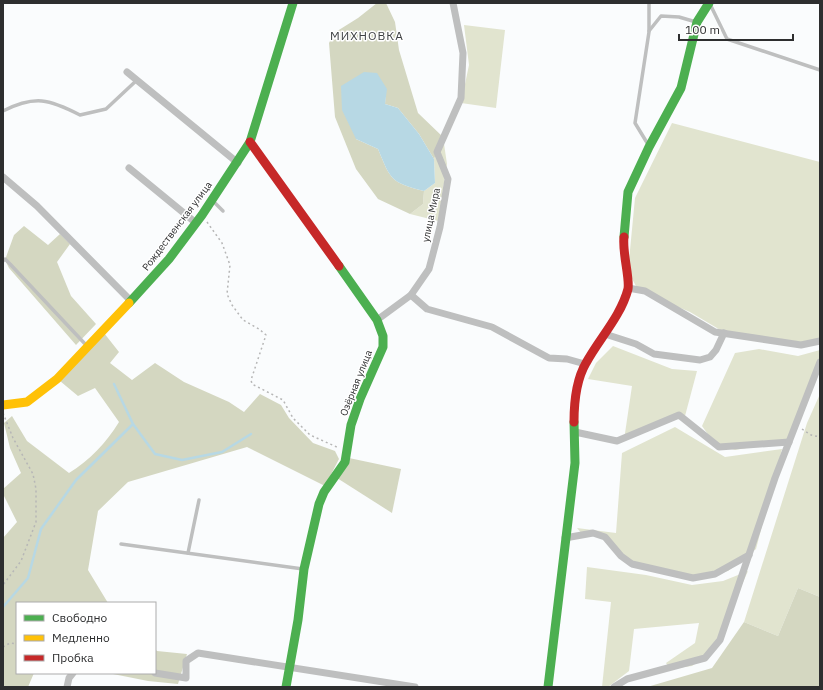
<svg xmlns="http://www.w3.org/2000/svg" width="823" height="690" viewBox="0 0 823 690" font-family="'IBM Plex Sans',sans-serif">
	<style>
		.green { fill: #e1e4cf }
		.forest { fill: #d4d7c1 }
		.water { fill: #b7d8e4 }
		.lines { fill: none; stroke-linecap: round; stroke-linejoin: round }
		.stream { stroke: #b7d8e4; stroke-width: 2.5 }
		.path { stroke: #b6b6b6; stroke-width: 1.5; stroke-dasharray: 2 3; stroke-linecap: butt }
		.lane { stroke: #bebfbf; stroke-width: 3.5 }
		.street { stroke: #bebfbf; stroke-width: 7 }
		.fast { stroke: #4caf50; stroke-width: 9 }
		.slow { stroke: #ffc107; stroke-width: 9 }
		.jam { stroke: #c62828; stroke-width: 9 }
		.labels { text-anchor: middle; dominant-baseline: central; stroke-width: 3; stroke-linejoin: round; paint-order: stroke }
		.street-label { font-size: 10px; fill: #2d2e2f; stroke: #fff }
		.quarter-label { font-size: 12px; letter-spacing: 1px; fill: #3c3f41; stroke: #fff }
	</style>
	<rect width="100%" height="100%" fill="#fafcfd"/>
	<g class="green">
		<path d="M464,25L505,30L496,108L461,103L469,65Z"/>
		<path d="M672,123L820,162V340L794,346L722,331L690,312L638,290L628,271L635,198Z"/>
		<path d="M443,137L447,164L438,221L410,214L423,204L424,191L435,183L434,159Z"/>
		<path d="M613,346L672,369L697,371L685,416L624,440L632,386L588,379L596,363Z"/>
		<path d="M759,349L798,356L820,350V363L787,441L735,450L715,444L702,426L735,353Z"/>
		<path d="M820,394V597L798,588L778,636L744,622L807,423Z"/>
		<path d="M675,427L725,457L782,449L756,549L728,571L691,578L632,566L603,537L583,535L577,528L616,533L622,453Z"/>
		<path d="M587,567L646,575L692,585L723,581L748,571L712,652L692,666L670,669L666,663L695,643L699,623L634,629L629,671L608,687H602L611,602L585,599Z"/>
	</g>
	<g class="forest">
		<path d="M377,3H386L395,22L399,50L418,113L443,137L434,159L419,134L398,108L385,104L386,89L356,139L378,149C391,180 390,182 424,191L423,204L410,214L378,199L356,169L335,117L329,43L334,33L358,18Z"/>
		<path d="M24,226L48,245L60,234L70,244L57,262L71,296L96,324L76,345L9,268L5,260L14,235Z"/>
		<path d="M104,333L119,352L110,363L132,380L155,363L184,382L229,402L244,412L260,394L281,405L289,418L313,443L335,451L339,459L325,486L247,447L128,482L98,511L88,570L108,603H17V673H34L28,687H3V538L17,522L3,494V489L21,473L10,448L4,423L12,416L27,441L69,473C90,460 106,443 119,422L95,388L78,396L60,381Z"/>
		<path d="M349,458L401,469L392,513L337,478Z"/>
		<path d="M798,588L820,597V687H647L712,668L744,622L778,636Z"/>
		<path d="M155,649L157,651L187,654L178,684L148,681L108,673H155Z"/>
	</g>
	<path class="water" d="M364,72L377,73L387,89L385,104L398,108L419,134L434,159L435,183L424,191C390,182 391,180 378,149L356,139L342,110L341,86Z"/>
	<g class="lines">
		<g class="stream">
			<path d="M133,424L155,454L182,460L222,452L251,434"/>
			<path d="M3,607L28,578L41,529L76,480L133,424L114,384"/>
		</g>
		<g class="path">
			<path d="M207,222L222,243L230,265L227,294L232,305L243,320L259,329L266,335L251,380L252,384L283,400L293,418L310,435L339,448"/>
			<path d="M3,413L13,438L33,474L36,489V522L21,561L3,585"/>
			<path d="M802,429L811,435L820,437"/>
			<path d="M3,647L10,643L17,644"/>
		</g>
		<g class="lane">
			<path d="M649,3V32L635,123L649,146"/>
			<path d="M710,4L727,39L820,70"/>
			<path d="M649,31L661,16L679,17L696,22"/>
			<path d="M3,111C35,95 49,99 80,115L106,109L137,80"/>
			<path d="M213,201L223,211"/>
			<path d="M3,261L5,259L10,264L87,346"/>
			<path d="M121,544L303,569"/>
			<path d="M188,553L199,500"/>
		</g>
		<g class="street">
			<path d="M127,72L238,163"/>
			<path d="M129,168L196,223"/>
			<path d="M3,177L37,206L131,301"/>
			<path d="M628,288L645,291L715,332L801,345L820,341"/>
			<path d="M411,295L427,309L492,327L549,358L567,359L585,364"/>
			<path d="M377,320L411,295L429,269L440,227L448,179L437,152L461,98L463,53L453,3"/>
			<path d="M605,334L636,344L654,354L700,360L710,357L716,350L724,333"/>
			<path d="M575,432L617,441L679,415L719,447L789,442"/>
			<path d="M565,538L593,533L605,537L621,556L632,564L693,578L715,574L749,555"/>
			<path d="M155,673L186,678V661L198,653L415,687"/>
			<path d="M67,687L69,678L73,673"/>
			<path d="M614,687L627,679L705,658L720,640L775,478L820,362"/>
		</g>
		<g class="fast">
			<path d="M624,237L628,192L649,147L681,88L697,22L709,3"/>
			<path d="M129,303L169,259L202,215L250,142L293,3"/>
			<path d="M286,687L298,620L304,569L319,504L324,492L345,462L351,425L360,399L383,347V336L377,320L339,266"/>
			<path d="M548,687L575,463L574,422"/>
		</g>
		<path class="slow" d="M3,405L27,402L57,379L129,303"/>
		<g class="jam">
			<path d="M250,142L339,266"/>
			<path d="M574,422C574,403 576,380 586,363C599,339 621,316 628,289C630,278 622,252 624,237"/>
		</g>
	</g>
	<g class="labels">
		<g class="street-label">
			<text transform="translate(431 215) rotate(-78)">улица Мира</text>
			<text transform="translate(177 226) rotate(-53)">Рождественская улица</text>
			<text transform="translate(356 383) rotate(-68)">Озёрная улица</text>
		</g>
		<g class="quarter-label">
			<text x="367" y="35">МИХНОВКА</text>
		</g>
	</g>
	<rect width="823" height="690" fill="none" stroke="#2d2e2f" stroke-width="8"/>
	<rect x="16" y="602" width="140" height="72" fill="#ffffff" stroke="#ababac"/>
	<rect x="24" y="615" width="20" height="6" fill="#4caf50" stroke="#ababac"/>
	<text x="52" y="622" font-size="12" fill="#2d2e2f">Свободно</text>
	<rect x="24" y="635" width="20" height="6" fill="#ffc107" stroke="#ababac"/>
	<text x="52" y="642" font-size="12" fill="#2d2e2f">Медленно</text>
	<rect x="24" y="655" width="20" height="6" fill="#c62828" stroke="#ababac"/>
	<text x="52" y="662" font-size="12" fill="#2d2e2f">Пробка</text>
	<path d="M679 34v6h114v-6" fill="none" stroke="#2d2e2f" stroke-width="2"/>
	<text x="685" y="34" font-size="12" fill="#2d2e2f" stroke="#ffffff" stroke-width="3" paint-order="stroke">100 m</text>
</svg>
